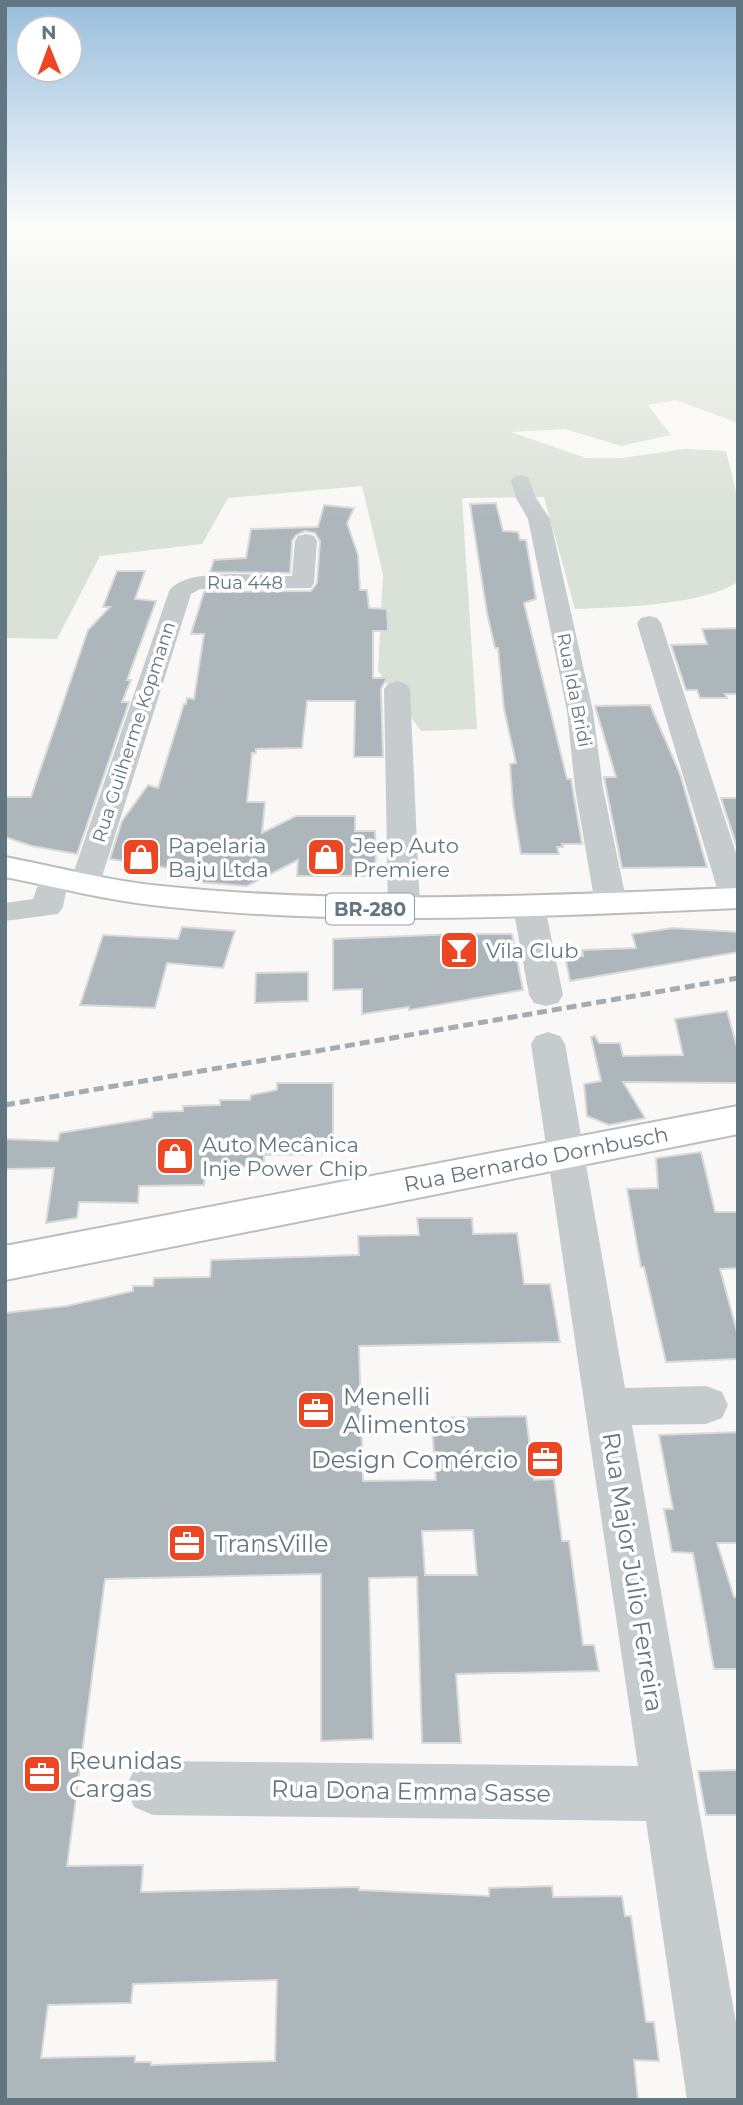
<svg xmlns="http://www.w3.org/2000/svg" width="743" height="2105" viewBox="0 0 743 2105" font-family="Montserrat,sans-serif">
	<style>
		.green { fill: #dae1d6 }
		.building { fill: #acb6bb; stroke: #dadad8; stroke-width: 2; fill-rule: evenodd }
		.lines { fill: none; stroke-linecap: round; stroke-linejoin: round }
		.highway-casing { stroke: #babec1; stroke-width: 4 }
		.street { fill: #c6cbcd; fill-rule: evenodd }
		.highway { fill: #fff; fill-rule: evenodd }
		.rail { stroke: #a4acb1; stroke-width: 5; stroke-dasharray: 10 5; stroke-linecap: butt }
		.labels { text-anchor: middle; dominant-baseline: central; stroke-width: 7; stroke-linejoin: round; paint-order: stroke }
		.far-street-label { font-size: 18px; fill: #627682; stroke: #fff }
		.shield { fill: #fff; stroke: #919fa8; stroke-width: 2 }
		.shield-label { font-size: 19px; font-weight: bold; fill: #627682 }
		.poi-label { font-size: 21px; fill: #627682; stroke: #fff; text-anchor: start }
		.street-label { font-size: 21px; fill: #627682; stroke: #fff }
		.near-poi-label { font-size: 24px; fill: #627682; stroke: #fff; text-anchor: start }
		.near-street-label { font-size: 24px; fill: #627682; stroke: #fff }
	</style>
	<rect width="100%" height="100%" fill="#f9f8f6"/>
	<path class="green" d="M5,225H738V423L676,400L648,405L671,435L621,446L565,429L511,432L586,458H621L685,449L726,451L738,499V582C700,606 620,607 575,609L544,497L462,498L477,729L421,731L378,671L383,574L362,486L228,498L202,544L100,556L57,639L5,638Z"/>
	<g class="building">
		<path d="M496,503L503,531L518,532L520,540H526L536,599L524,603L567,779H571L582,844H562L563,847H557L559,854H521L513,805L510,764L516,763L504,709L498,648H495L487,613L470,504Z"/>
		<path d="M324,505L354,508L347,523L358,555L360,590H367L369,608L387,609L388,631H373V678H387L381,689L383,757H354L355,701H307L302,748L256,749V753H252L247,802H265L262,833L296,816H355V831H375L376,876H297L298,860L247,886L198,882L200,873L110,859L122,821L148,785L158,788L184,704H186L187,698L194,699L204,634H191L204,592L311,591L317,583L320,541L315,533L305,531L296,535L292,541L290,573L210,572L214,560L246,558L251,529L318,527Z"/>
		<path d="M117,571H145L135,599L156,601L127,680H131L122,702H129L77,854L32,846L5,837V797H31L88,630L110,607H103Z"/>
		<path d="M738,628V694H725L727,698H700L697,690H686L671,645L707,644L702,629Z"/>
		<path d="M650,705L680,774L707,867L622,868L604,777H616L595,706Z"/>
		<path d="M721,798H738V850Z"/>
		<path d="M182,927L235,931L223,968L167,963L155,1008L80,1005L103,935L178,939Z"/>
		<path d="M673,928L738,932V952L570,981L565,956H583L582,950L636,948L632,934Z"/>
		<path d="M458,934H512L523,990L409,1010V1007L362,1014V989L333,990V939Z"/>
		<path d="M308,972V1001L255,1003L256,973Z"/>
		<path d="M727,1011L738,1051V1083L623,1082L645,1118L609,1125L587,1116L584,1084L601,1081L591,1037L595,1036L599,1043H620L623,1056L683,1055L675,1019Z"/>
		<path d="M277,1083H333V1154L264,1155V1166L206,1167L204,1185L139,1186L138,1203L79,1202L77,1218L46,1223L54,1168L5,1169V1139L58,1141L60,1133L152,1118L153,1112L183,1111V1106L220,1105V1100H250L251,1095L277,1090Z"/>
		<path d="M701,1152L715,1212H738V1268L720,1269L738,1336V1359L666,1362L644,1267H641L627,1189L658,1188L656,1158Z"/>
		<path d="M417,1218H472L473,1234L517,1233L524,1284H550L560,1342L359,1346L363,1481L436,1480L432,1427H437L436,1418L526,1416L534,1480L554,1479L562,1541H569L583,1645H594L599,1671L456,1674L461,1743H422L417,1577L369,1578L373,1739L321,1741V1574L105,1579L67,1866L143,1865L141,1892L359,1887V1890L489,1896V1888L552,1886L553,1897L622,1896L625,1916H631L646,2022H654L659,2061L634,2060L638,2100H5V1313L67,1306L133,1291V1286H153L154,1278L210,1277L211,1260L359,1255L358,1236L419,1235ZM473,1530L477,1575H425L422,1531ZM277,1980L275,2061L151,2065V2062H135V2056L41,2058L48,2005L131,2003L133,1984Z"/>
		<path d="M738,1432V1543H717L734,1597H738V1669H714L693,1553L672,1552L664,1509H673L659,1435Z"/>
		<path d="M738,1770V1815H706L698,1771Z"/>
	</g>
	<g class="lines">
		<defs>
			<g id="highway">
				<path d="M5,857C57,867 109,881 161,886C353,906 545,895 738,888V908C545,916 353,927 161,906C109,901 57,887 5,877Z"/>
				<path d="M738,1106V1134L5,1280V1246Z"/>
			</g>
		</defs>
		<use href="#highway" class="highway-casing"/>
		<g class="street">
			<path d="M521,475L528,477L536,498L550,519L593,711L603,788L627,904L622,911L611,913L600,911L595,904L575,788L567,711L528,519L516,498L511,481L514,477Z"/>
			<path d="M306,534L314,536L317,541L314,583L311,588L200,589L191,594L100,883L96,889L85,892L74,889L70,883L169,591C186,566 263,576 292,576L295,541L298,536Z"/>
			<path d="M649,616L657,618L661,623L738,859V907L724,905L720,898L637,623L641,618Z"/>
			<path d="M397,681L406,684L410,689L420,909L415,916L404,918L393,916L388,909L384,689L388,684Z"/>
			<path d="M54,868L65,871L69,877L63,907L58,914L5,921V903L33,899L43,871Z"/>
			<path d="M529,898L540,900L545,907L563,995L558,1003L546,1006L534,1003L529,995L513,907L518,900Z"/>
			<path d="M548,1032L560,1036L565,1044L625,1388L706,1386L722,1392L728,1405L722,1418L706,1424L632,1425L738,2034V2100H687L646,1821L153,1815L134,1807L126,1788L134,1769L153,1761L638,1766L531,1044L536,1036Z"/>
		</g>
		<use href="#highway" class="highway"/>
		<path class="rail" d="M5,1105L738,978"/>
	</g>
	<linearGradient id="sky" x2="0" y2="1"><stop stop-color="#97bddd"/><stop offset="0.43" stop-color="#fcfcfb"/><stop offset="1" stop-color="#fcfcfb" stop-opacity="0"/></linearGradient>
	<rect width="743" height="520" fill="url(#sky)"/>
	<defs>
		<symbol id="shop-square" viewBox="-11 -11 22 22"><rect x="-9" y="-9" width="18" height="18" rx="4" fill="#ec4722" stroke="#fff"/><path d="M-5-2.5h2.3a2.7 3.5 0 0 1 5.4 0H5L5.5 6h-11ZM-1.5-2.5h3a1.5 2.3 0 0 0-3 0Z" fill="#fff"/></symbol>
		<symbol id="bar-square" viewBox="-11 -11 22 22"><rect x="-9" y="-9" width="18" height="18" rx="4" fill="#ec4722" stroke="#fff"/><path d="M-6-5H6L.8 .8V4.5H3.5V6h-7V4.5H-.8V.8Z" fill="#fff"/></symbol>
		<symbol id="office-square" viewBox="-11 -11 22 22"><rect x="-9" y="-9" width="18" height="18" rx="4" fill="#ec4722" stroke="#fff"/><path d="M-6-3h4V-5.5h4V-3h4V5H-6ZM-1-4.5V-3h2v-1.5ZM-6 0V1H6V0Z" fill="#fff"/></symbol>
	</defs>
	<g fill-rule="evenodd">
		<use href="#shop-square" x="119" y="835" width="44" height="44"/>
		<use href="#shop-square" x="304" y="835" width="44" height="44"/>
		<use href="#bar-square" x="437" y="928" width="44" height="44"/>
		<use href="#shop-square" x="153" y="1134" width="44" height="44"/>
		<use href="#office-square" x="294" y="1388" width="44" height="44"/>
		<use href="#office-square" x="523" y="1437" width="44" height="44"/>
		<use href="#office-square" x="165" y="1521" width="44" height="44"/>
		<use href="#office-square" x="20" y="1752" width="44" height="44"/>
	</g>
	<g class="labels">
		<g class="far-street-label">
			<text x="245" y="583">Rua 448</text>
			<text transform="translate(574 690) rotate(79)">Rua Ida Bridi</text>
			<text transform="translate(134 732) rotate(-72)">Rua Guilherme Kopmann</text>
		</g>
		<rect class="shield" x="326" y="893.5" width="88" height="31" rx="5"/>
		<g class="shield-label">
			<text x="370" y="909">BR-280</text>
		</g>
		<g class="poi-label">
			<text x="168" y="845">Papelaria<tspan x="168" dy="24">Baju Ltda</tspan></text>
			<text x="353" y="845">Jeep Auto<tspan x="353" dy="24">Premiere</tspan></text>
			<text x="486" y="950">Vila Club</text>
			<text x="202" y="1144">Auto Mecânica<tspan x="202" dy="24">Inje Power Chip</tspan></text>
		</g>
		<g class="street-label">
			<text transform="translate(536 1159) rotate(-11)">Rua Bernardo Dornbusch</text>
		</g>
		<g class="near-poi-label">
			<text x="343" y="1396">Menelli<tspan x="343" dy="28">Alimentos</tspan></text>
			<text x="518" y="1459" text-anchor="end">Design Comércio</text>
			<text x="214" y="1543">TransVille</text>
			<text x="69" y="1760">Reunidas<tspan x="69" dy="28">Cargas</tspan></text>
		</g>
		<g class="near-street-label">
			<text transform="translate(633 1572) rotate(81)">Rua Major Júlio Ferreira</text>
			<text transform="translate(411 1791) rotate(1)">Rua Dona Emma Sasse</text>
		</g>
	</g>
	<rect width="743" height="2105" fill="none" stroke="#627682" stroke-width="14"/>
	<g transform="translate(49 49) rotate(359)"><circle r="33" fill="#ffffff" stroke="#c0c8cd" stroke-width="2"/>
	<path d="M0-5L12 26L0 18L-12 26Z" fill="#ec4722"/>
	<text y="-10" font-size="19" font-weight="bold" text-anchor="middle" fill="#627682">N</text>
	</g>
</svg>
